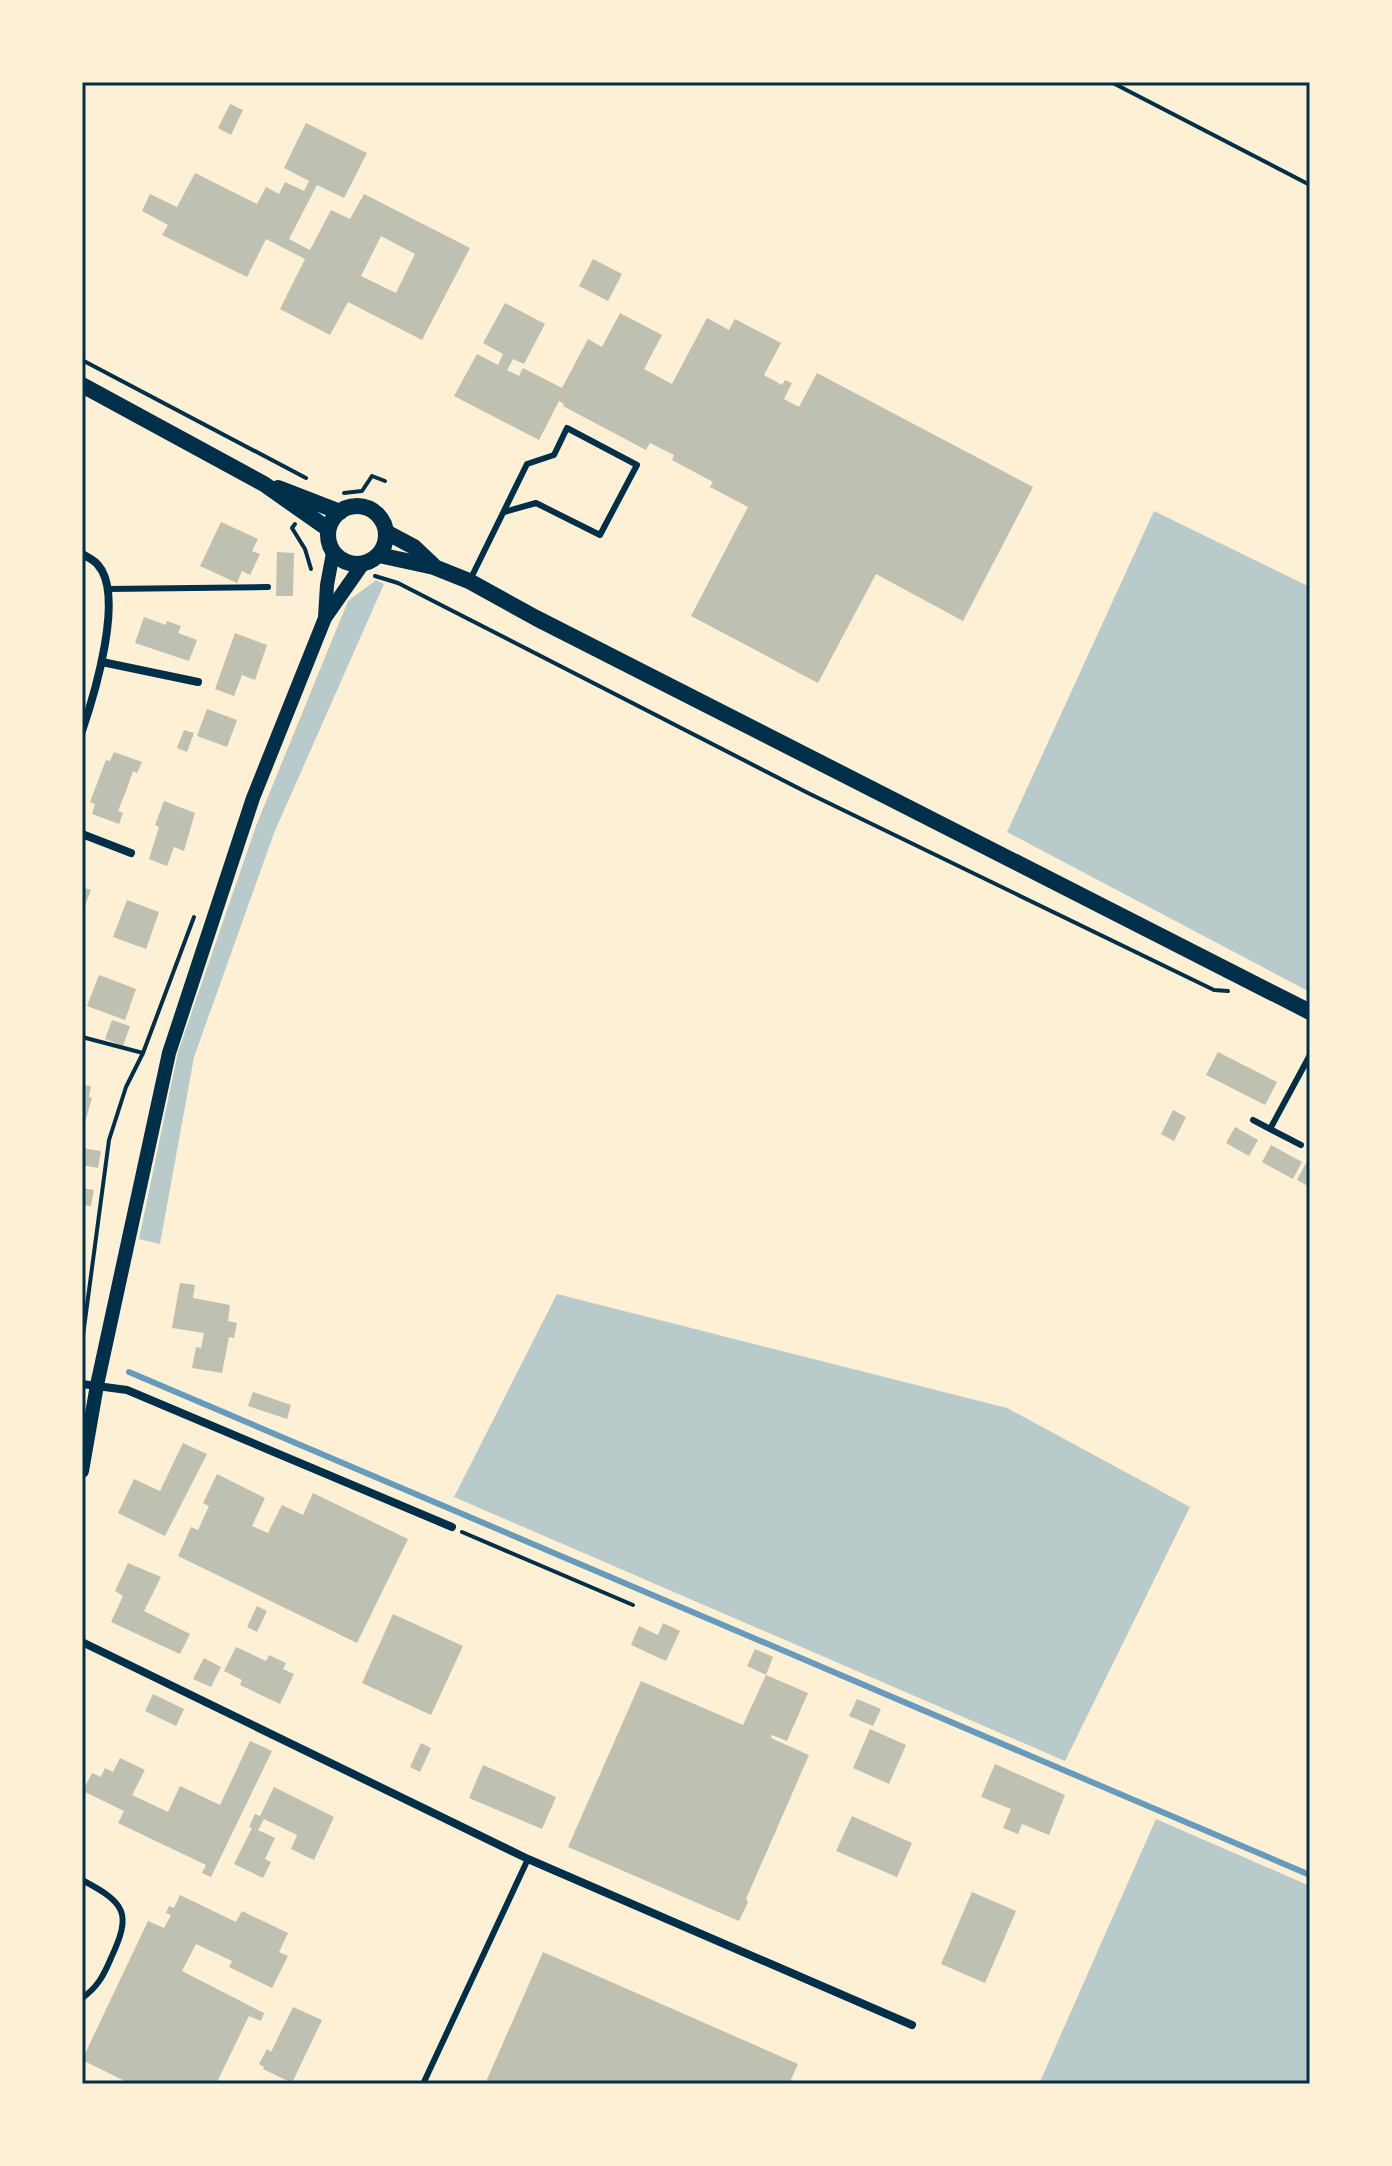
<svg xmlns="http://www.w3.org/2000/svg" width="1392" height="2166" viewBox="0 0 1392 2166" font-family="'Noto Sans',sans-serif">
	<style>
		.green { fill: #b9caca }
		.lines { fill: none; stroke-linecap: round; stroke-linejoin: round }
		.stream { stroke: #669bbc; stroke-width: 6 }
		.building { fill: #bec0b2; fill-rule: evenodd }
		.path { stroke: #003049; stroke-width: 4 }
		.service { stroke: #003049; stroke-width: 6 }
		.minor { stroke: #003049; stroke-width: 8 }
		.tertiary { stroke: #003049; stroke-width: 14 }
		.secondary { stroke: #003049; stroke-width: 16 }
		.neatline { fill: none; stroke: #003049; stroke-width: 3 }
	</style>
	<rect width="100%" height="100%" fill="#fdf0d5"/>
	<g class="green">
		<path d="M1154,511L1310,587V992L1007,832Z"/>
		<path d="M376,580L384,584L274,833L194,1057L160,1244L139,1239L178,1052L256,826L348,601Z"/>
		<path d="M557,1294L1007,1408L1190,1507L1065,1761L454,1497Z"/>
		<path d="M1156,1819L1310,1886V2084H1039Z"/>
	</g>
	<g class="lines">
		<path class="stream" d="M129,1372L1310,1875"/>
	</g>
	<g class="building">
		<path d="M230,104L243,110L231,135L218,128Z"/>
		<path d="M306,123L367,153L344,198L317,185L289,239L310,250L331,210L350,219L364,194L470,248L422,340L348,302L330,335L280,309L305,259L266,239L247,277L162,235L168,225L142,211L150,194L177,207L195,173L257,204L266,187L279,194L285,182L304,191L309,181L284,168ZM381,236L415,254L396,293L361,276Z"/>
		<path d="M593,259L622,274L608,301L579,286Z"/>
		<path d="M505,303L545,324L524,364L513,359L507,370L519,376L523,368L562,388L588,339L602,347L620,313L662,335L644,369L672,384L707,318L729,330L735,319L781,343L764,375L782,385L785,380L792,383L784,399L799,407L817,373L1033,487L963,621L876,574L818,683L691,616L748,507L710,487L713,482L672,460L674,455L650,443L646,450L563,406L564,404L559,401L539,440L454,396L477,354L498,365L503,354L483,343Z"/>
		<path d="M221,522L258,539L252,551L260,554L250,575L242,571L237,583L200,566Z"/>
		<path d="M277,552L294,553L293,596H276Z"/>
		<path d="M144,617L166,625L167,621L181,626L178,633L197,640L189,661L135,643Z"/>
		<path d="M235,633L267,645L255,680L242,675L234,696L215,689Z"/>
		<path d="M207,709L237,720L227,747L197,736Z"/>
		<path d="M184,730L194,733L187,752L177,748Z"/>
		<path d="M114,752L142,762L137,773L133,771L126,791L118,811L123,813L119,824L92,814L95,804L90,802L106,760L110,761Z"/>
		<path d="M164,801L195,813L184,851L174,847L167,866L149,859L159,827L155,825Z"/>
		<path d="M82,887L91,890L82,913Z"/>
		<path d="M127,900L159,912L146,949L113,937Z"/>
		<path d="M99,975L136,989L125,1020L87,1006Z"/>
		<path d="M112,1020L130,1026L123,1046L105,1039Z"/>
		<path d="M1218,1052L1277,1082L1265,1105L1206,1075Z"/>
		<path d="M82,1085L91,1086L89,1097L92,1098L84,1126Z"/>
		<path d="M1173,1110L1186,1117L1174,1141L1161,1134Z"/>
		<path d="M1235,1127L1258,1140L1249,1156L1226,1143Z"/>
		<path d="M1271,1145L1302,1162L1293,1179L1262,1162Z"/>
		<path d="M82,1148L101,1151L98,1168L82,1165Z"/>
		<path d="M1306,1163L1310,1166V1187L1297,1180Z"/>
		<path d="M82,1188L94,1190L91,1206L82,1205Z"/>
		<path d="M180,1283L195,1285L193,1298L230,1305L228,1321L237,1323L234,1338L229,1337L222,1373L192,1368L196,1347L201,1348L204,1333L172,1328Z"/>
		<path d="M253,1392L291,1405L287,1419L248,1406Z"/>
		<path d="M183,1443L207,1454L165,1536L118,1513L134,1479L160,1491Z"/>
		<path d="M217,1474L265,1498L252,1526L268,1533L282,1505L303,1515L313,1493L408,1539L357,1643L178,1556L191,1527L198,1530L209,1506L203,1503Z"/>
		<path d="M128,1563L161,1577L144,1611L190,1634L180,1654L111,1622L123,1596L115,1591Z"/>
		<path d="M257,1606L267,1611L257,1632L247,1627Z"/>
		<path d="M393,1614L463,1646L431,1715L362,1683Z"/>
		<path d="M663,1623L680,1631L666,1661L631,1645L639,1626L658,1635Z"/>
		<path d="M236,1647L266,1661L269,1655L286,1663L283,1669L294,1674L280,1704L240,1685L242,1680L224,1671Z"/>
		<path d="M755,1649L773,1657L766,1675L747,1666Z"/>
		<path d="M204,1658L221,1667L211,1687L193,1679Z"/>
		<path d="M766,1675L808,1693L787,1741L772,1735L771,1738L809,1755L746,1899L748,1902L739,1921L568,1847L641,1681L743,1725Z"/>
		<path d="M153,1694L184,1709L176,1726L145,1711Z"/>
		<path d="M857,1699L881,1709L873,1726L849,1716Z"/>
		<path d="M870,1729L906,1745L889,1784L853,1768Z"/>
		<path d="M250,1741L272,1751L211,1877L202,1873L206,1865L118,1823L124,1811L83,1791L92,1773L101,1777L105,1768L113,1772L120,1758L145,1770L132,1795L168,1812L180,1786L220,1805Z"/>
		<path d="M421,1743L431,1748L420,1772L410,1767Z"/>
		<path d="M995,1764L1065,1795L1049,1835L1022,1824L1018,1834L1003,1828L1011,1809L981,1797Z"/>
		<path d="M483,1765L556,1797L542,1829L469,1798Z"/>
		<path d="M274,1787L334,1817L314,1860L291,1849L297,1835L264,1819L258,1830L275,1838L265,1859L271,1862L263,1878L234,1864L252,1828L249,1827L255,1814L260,1816Z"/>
		<path d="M852,1816L912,1843L897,1877L836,1851Z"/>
		<path d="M972,1892L1016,1911L985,1983L941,1964Z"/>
		<path d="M180,1895L236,1922L242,1911L288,1933L279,1952L288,1956L272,1988L229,1967L232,1961L196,1944L182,1971L264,2013L261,2021L249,2016L216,2084H131L82,2060L148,1921L164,1928L171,1915L166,1913L169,1906L174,1908Z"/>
		<path d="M543,1952L798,2064L789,2084H485Z"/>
		<path d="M293,2007L322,2020L292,2083L263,2069L264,2067L259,2064L267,2049L271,2052Z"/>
	</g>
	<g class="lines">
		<g class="path">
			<path d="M1111,82L1310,185"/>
			<path d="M82,360L306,478"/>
			<path d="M344,493L362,491L372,476L385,481"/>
			<path d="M295,524L292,528L305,549L311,569"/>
			<path d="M375,576L398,583L808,793L1214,990L1228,991"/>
			<path d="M82,1037L143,1053"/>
			<path d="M82,1343L109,1140L126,1087L143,1053L194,917"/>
			<path d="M462,1532L633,1605"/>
		</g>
		<g class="service">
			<path d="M471,578L527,464L554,455L567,428L637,465L600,535L536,503L504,512"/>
			<path d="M107,589L268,587"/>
			<path d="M1253,1120L1270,1129"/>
			<path d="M1301,1145L1270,1129L1310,1055"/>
			<path d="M82,1880C126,1903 132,1913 111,1958C104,1975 97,1988 82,1998"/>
			<path d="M423,2084L528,1859"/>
		</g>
		<g class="minor">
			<path d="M82,554C87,557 94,560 98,565C125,595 94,696 82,731"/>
			<path d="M102,662L198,682"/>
			<path d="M82,834L131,853"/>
			<path d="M82,1384L127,1390L452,1527"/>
			<path d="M82,1642L528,1859L912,2025"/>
		</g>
		<g class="tertiary">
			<path d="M325,617L327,585L333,553"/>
			<path d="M82,1471L97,1385L169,1053L253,798L325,618L362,565"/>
		</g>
		<g class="secondary">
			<path d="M82,385L264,484L328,529"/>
			<path d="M278,488L340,512"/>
			<circle cx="357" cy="535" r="29"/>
			<path d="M386,532L414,547L433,565"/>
			<path d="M379,555L434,567L469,581L536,618L1310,1012"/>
		</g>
	</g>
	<rect width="1392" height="2166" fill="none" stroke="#fdf0d5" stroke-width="168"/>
	<rect x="84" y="84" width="1224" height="1998" class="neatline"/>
</svg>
